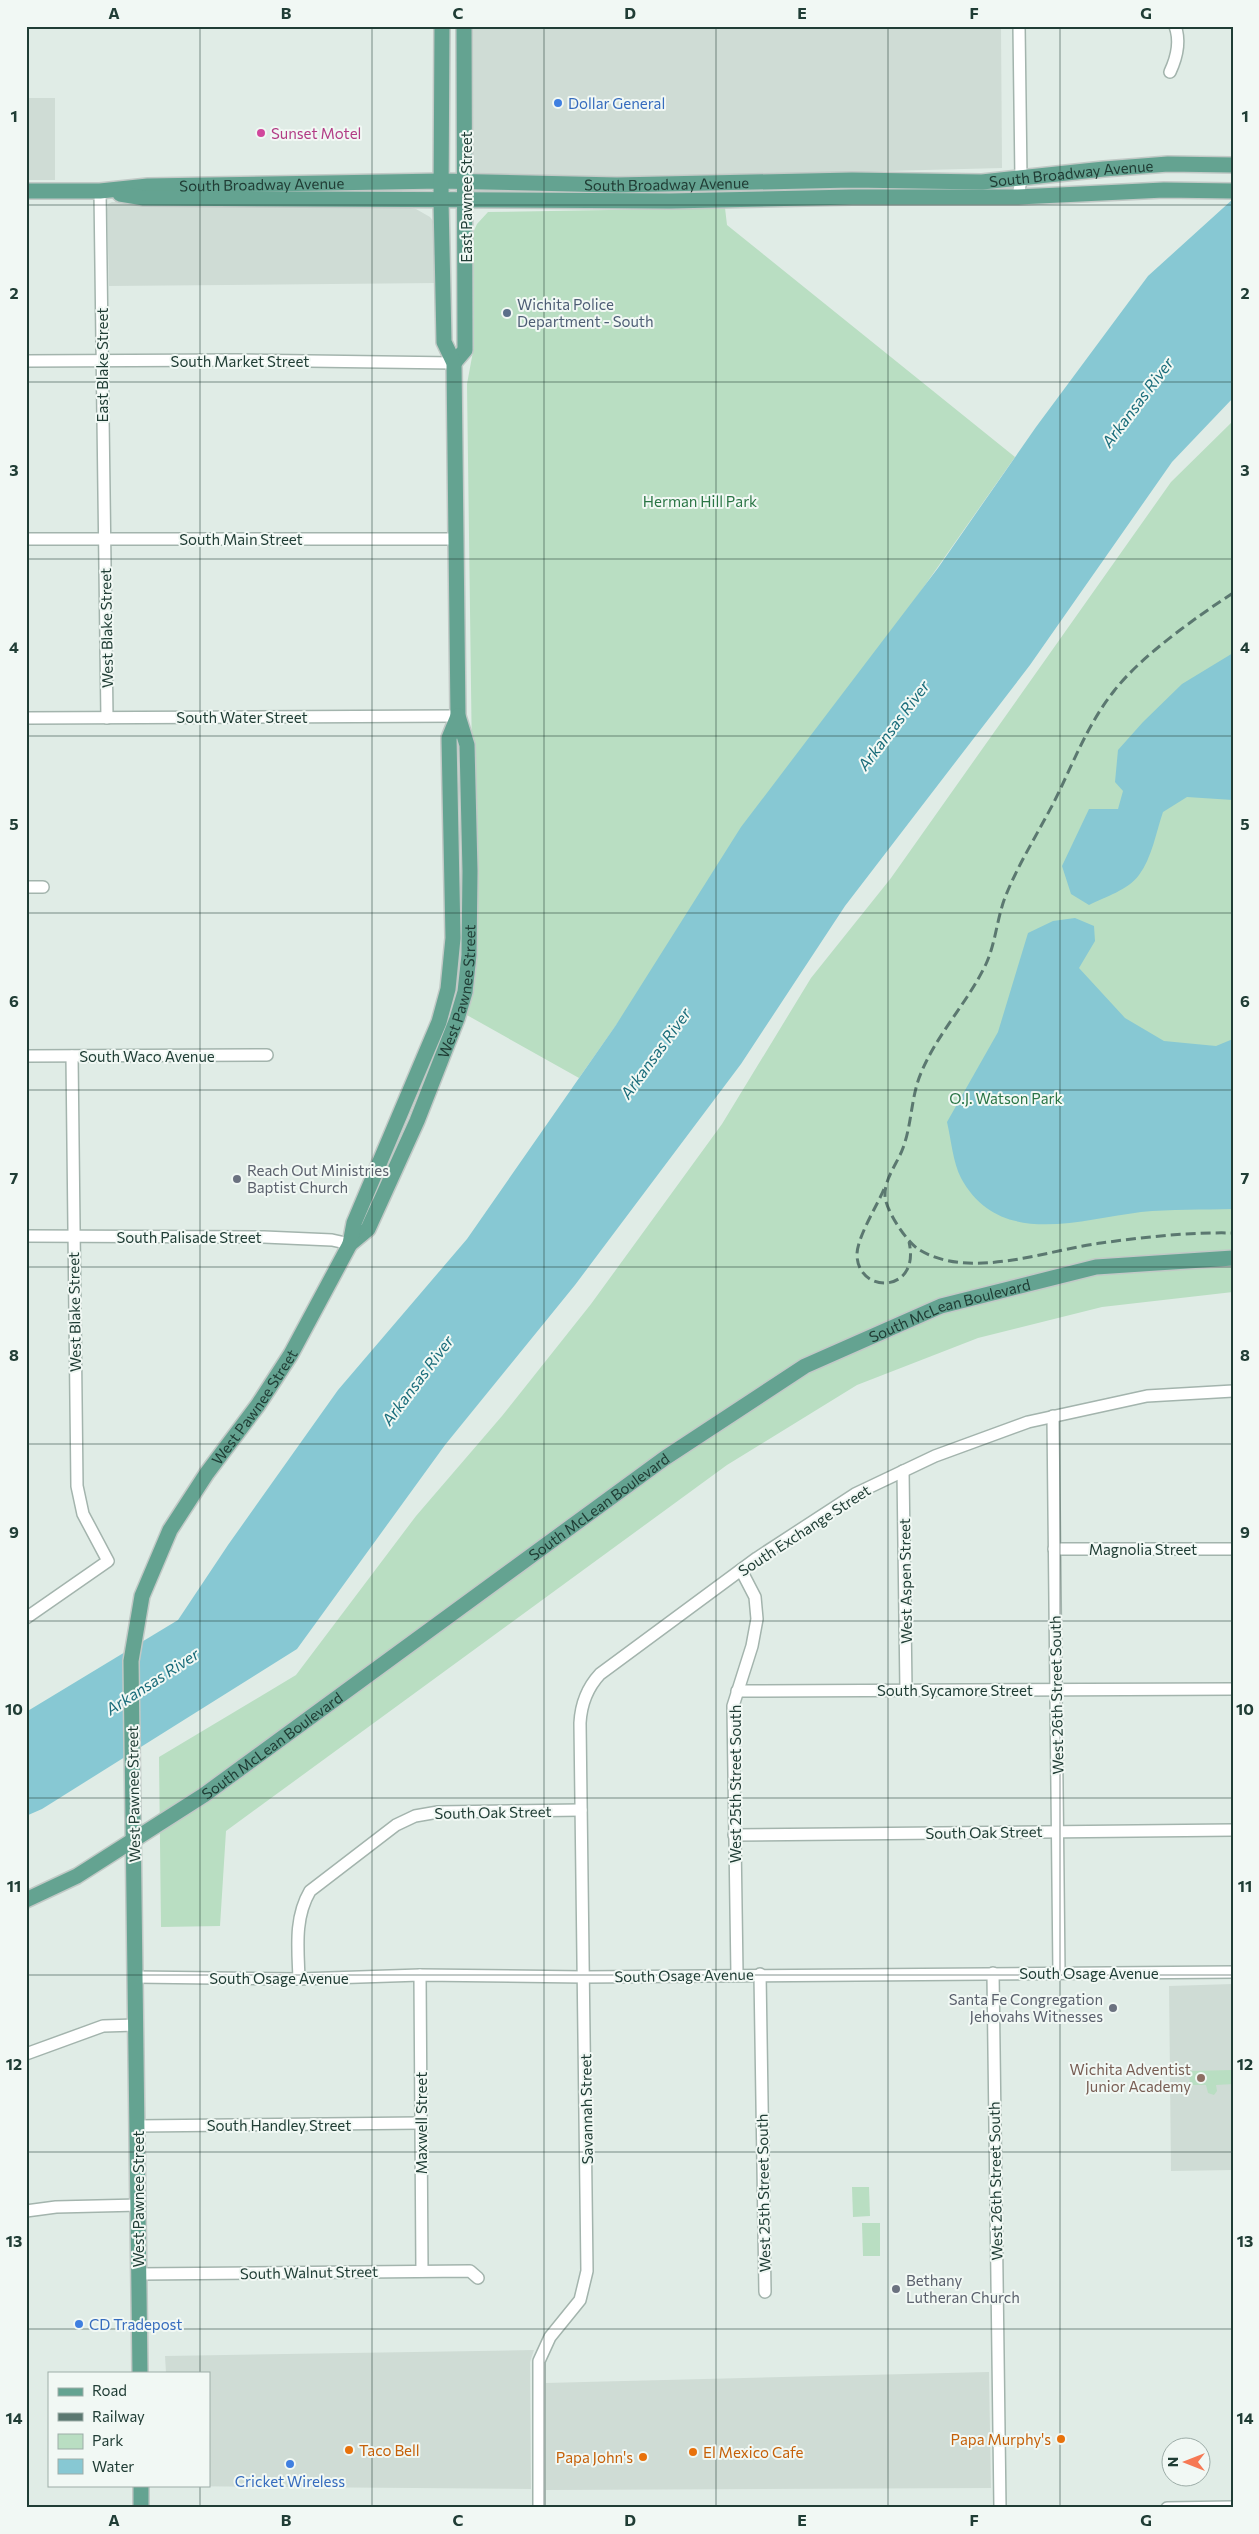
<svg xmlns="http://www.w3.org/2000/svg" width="1259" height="2534" viewBox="0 0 1259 2534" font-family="Commissioner,sans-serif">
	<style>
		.built { fill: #cfdcd5 }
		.green { fill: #b9dec2 }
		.water { fill: #87c8d3 }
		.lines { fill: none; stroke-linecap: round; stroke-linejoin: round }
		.minor-casing { stroke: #a3b4ad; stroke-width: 14 }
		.major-casing { stroke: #c1c9c6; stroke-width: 18 }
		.minor { stroke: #fff; stroke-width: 11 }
		.major { stroke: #64a391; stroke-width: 15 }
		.rail { stroke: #5b7870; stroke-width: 3; stroke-dasharray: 10 5; stroke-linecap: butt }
		.grid { fill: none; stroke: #203d35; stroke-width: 1; stroke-opacity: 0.55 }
		.shop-dot { fill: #3f7fe0; stroke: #f1f8f4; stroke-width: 2 }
		.hotel-dot { fill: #d1479c; stroke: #f1f8f4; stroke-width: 2 }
		.service-dot { fill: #5c6f8a; stroke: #f1f8f4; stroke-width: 2 }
		.worship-dot { fill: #6b7280; stroke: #f1f8f4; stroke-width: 2 }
		.education-dot { fill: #8d6e63; stroke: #f1f8f4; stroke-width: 2 }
		.food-dot { fill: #e8710a; stroke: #f1f8f4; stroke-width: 2 }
		.labels { text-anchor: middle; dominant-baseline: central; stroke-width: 4; stroke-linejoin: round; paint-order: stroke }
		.shop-label { font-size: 15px; fill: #366cbe; stroke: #f1f8f4; text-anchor: start }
		.hotel-label { font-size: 15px; fill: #b23c85; stroke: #f1f8f4; text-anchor: start }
		.street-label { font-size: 15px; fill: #203d35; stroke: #f1f8f4 }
		.service-label { font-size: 15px; fill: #4e5e75; stroke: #f1f8f4; text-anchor: start }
		.park-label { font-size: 15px; fill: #2a7545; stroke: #f1f8f4 }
		.worship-label { font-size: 15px; fill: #5b616d; stroke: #f1f8f4; text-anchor: start }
		.education-label { font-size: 15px; fill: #785e54; stroke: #f1f8f4; text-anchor: end }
		.food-label { font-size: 15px; fill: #c56008; stroke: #f1f8f4; text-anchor: end }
		.water-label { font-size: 16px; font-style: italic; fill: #196c7a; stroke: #f1f8f4 }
		.neatline { fill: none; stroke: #203d35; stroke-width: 2 }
		.grid-label { font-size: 16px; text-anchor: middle; font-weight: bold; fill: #203d35 }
	</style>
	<rect width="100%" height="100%" fill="#e0ece6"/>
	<g class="built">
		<path d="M468,26H1001L1002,168L466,182Z"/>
		<rect x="26" y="98" width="29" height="82"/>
		<path d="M112,202L405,207L416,209L430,217L436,225L437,283L109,286L107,209L108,204Z"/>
		<path d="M1233,1984V2170L1171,2171L1169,1986Z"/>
		<path d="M534,2350L530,2362L531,2489L167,2486L209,2485V2373H166L165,2356Z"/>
		<path d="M989,2372L991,2488L546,2490L545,2383Z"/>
	</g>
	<g class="green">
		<path d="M725,208L727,225L1015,457L579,1078L465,1014L474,911L467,384L474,346L473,233L477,224L488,212Z"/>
		<path d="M1233,421V1292L1102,1307L978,1338L857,1385L727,1465L226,1831L220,1926L161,1927L159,1757L296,1675L416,1516L502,1416L591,1304L722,1124L811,978L891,878L1171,482Z"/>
		<path d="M1233,2070V2084L1216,2085L1217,2091L1214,2095L1208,2093L1206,2085H1190L1189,2071Z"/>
		<path d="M852,2187H869L870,2216L853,2217Z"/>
		<path d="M862,2223H880V2256H863Z"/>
	</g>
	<g class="water">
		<path d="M1233,199V398L1172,462L1030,665L845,906L741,1064L575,1285L445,1445L297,1649L42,1809L26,1816V1712L178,1620L228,1545L338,1390L467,1239L616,1025L741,827L938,568L1036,427L1148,276Z"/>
		<path d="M1233,653V800L1187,797L1163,812C1156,832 1152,858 1139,875C1128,890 1105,897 1089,905L1071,894L1062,866L1089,809H1118L1123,791L1115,782L1118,750L1143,722L1182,684Z"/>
		<path d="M1075,918L1094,926L1095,941L1079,968L1125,1018L1164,1041L1216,1046L1233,1039V1209C1202,1210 1171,1209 1141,1212C1078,1220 999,1248 961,1178C953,1163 951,1139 947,1122L998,1032L1028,933L1053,921Z"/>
	</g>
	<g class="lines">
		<defs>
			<g id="minor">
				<path d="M1170,72C1177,57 1181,42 1175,26"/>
				<path d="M100,191L107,718"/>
				<path d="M1018,197L1021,179L1019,26"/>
				<path d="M26,361L236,360L454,363"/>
				<path d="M26,539H455"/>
				<path d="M26,718L458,716"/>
				<path d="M26,887H43"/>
				<path d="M26,1056L267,1055"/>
				<path d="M26,1236L264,1237L332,1240L350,1244"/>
				<path d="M1053,1416L1059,1973"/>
				<path d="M903,1471L906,1690"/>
				<path d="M1054,1549H1233"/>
				<path d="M26,1618L108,1561L83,1514L77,1486L72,1056"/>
				<path d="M737,1691L1233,1689"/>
				<path d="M734,1835L1233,1830"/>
				<path d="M993,1973L1000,2508"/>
				<path d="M737,1974L733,1706L752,1646L757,1619L755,1597L741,1570"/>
				<path d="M760,1974L765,2292"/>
				<path d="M420,1975L422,2271"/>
				<path d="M135,1977L299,1979L420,1975L584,1977L1233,1972"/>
				<path d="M299,1979C298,1949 294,1918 310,1891L396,1825L415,1816L438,1812L581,1810"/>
				<path d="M26,2054L103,2026L136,2025"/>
				<path d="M137,2126L421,2123"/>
				<path d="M26,2211L56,2207L139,2205"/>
				<path d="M138,2274L470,2271L478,2278"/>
				<path d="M539,2508V2361L550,2337L580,2300L587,2271L580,1723C581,1704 587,1688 600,1674L757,1558L855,1494L935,1456L1028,1422L1147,1396L1233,1391"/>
				<path d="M1167,2508L1233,2507"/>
			</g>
			<g id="major">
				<path id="s1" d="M26,191H100L148,186L441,181L617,185L852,180L982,182L1104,169L1168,164L1233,165"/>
				<path d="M120,194L144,198L670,201L852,197H1018L1164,190L1233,191"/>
				<path d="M454,363L465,350L464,26"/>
				<path id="s2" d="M350,1244L368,1229L417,1121L457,1019L465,992L469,955L470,871L467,745L458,716L454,363L444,342L441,201L442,26"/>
				<path id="s3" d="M26,1900L77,1876L204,1795L665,1458L805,1366L941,1306L1096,1267L1233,1258"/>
				<path id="s4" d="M140,2373L131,1661L142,1596L170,1530L207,1473L258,1405L291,1354L350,1244L354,1223L439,1022L448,989L453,938L449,738L458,716"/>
				<path d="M141,2485V2508"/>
			</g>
		</defs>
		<use href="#minor" class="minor-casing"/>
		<use href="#major" class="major-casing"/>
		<use href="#minor" class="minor"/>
		<use href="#major" class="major"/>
		<g class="rail">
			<path d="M1233,593C1195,618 1141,656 1114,691C1087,725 1073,764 1054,802C1038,833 1019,863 1006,895C997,917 996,942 986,964C968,1002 937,1034 921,1073C911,1096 912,1124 903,1148C898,1162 885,1178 885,1194C884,1208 906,1241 918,1249C969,1281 1047,1250 1101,1243C1145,1237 1189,1232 1233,1233"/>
			<path d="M884,1189C877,1206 856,1239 857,1256C859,1295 921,1293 909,1242"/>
		</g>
	</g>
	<path class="grid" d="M200,26V2373M372,26V2508M544,26V2508M716,26V2508M888,26V2508M1060,26V2508M26,205H1233M26,382H1233M26,559H1233M26,736H1233M26,913H1233M26,1090H1233M26,1267H1233M26,1444H1233M26,1621H1233M26,1798H1233M26,1975H1233M26,2152H1233M26,2329H1233M200,2485V2508"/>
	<g class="shop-dot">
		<circle cx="558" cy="103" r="5"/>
		<circle cx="79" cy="2324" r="5"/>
		<circle cx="290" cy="2464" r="5"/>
	</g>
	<circle class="hotel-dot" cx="261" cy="133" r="5"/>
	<circle class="service-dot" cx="507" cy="313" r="5"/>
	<g class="worship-dot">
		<circle cx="237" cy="1179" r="5"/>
		<circle cx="1113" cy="2008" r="5"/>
		<circle cx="896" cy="2289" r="5"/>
	</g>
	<circle class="education-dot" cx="1201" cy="2078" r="5"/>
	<g class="food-dot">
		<circle cx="1061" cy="2439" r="5"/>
		<circle cx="349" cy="2450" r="5"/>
		<circle cx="693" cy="2452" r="5"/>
		<circle cx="643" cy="2457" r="5"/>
	</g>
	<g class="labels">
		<g class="shop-label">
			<text x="568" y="103">Dollar General</text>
			<text x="89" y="2324">CD Tradepost</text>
			<text x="290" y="2481" text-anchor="middle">Cricket Wireless</text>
		</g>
		<g class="hotel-label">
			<text x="271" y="133">Sunset Motel</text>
		</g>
		<g class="street-label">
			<text stroke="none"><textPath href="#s1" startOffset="1046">South Broadway Avenue</textPath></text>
			<text stroke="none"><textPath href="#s1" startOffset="641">South Broadway Avenue</textPath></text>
			<text stroke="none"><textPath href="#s1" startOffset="236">South Broadway Avenue</textPath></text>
			<text transform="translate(466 197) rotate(-90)">East Pawnee Street</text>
			<text x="240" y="361">South Market Street</text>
			<text transform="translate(102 365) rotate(-90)">East Blake Street</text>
			<text x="241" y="539">South Main Street</text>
			<text transform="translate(106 628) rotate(-91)">West Blake Street</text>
			<text x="242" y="717">South Water Street</text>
			<text stroke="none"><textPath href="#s2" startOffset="279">West Pawnee Street</textPath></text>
			<text x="147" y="1056">South Waco Avenue</text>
			<text x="189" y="1237">South Palisade Street</text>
			<text stroke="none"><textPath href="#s3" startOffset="1101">South McLean Boulevard</textPath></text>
			<text transform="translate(74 1312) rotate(-91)">West Blake Street</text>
			<text stroke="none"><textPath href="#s4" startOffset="999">West Pawnee Street</textPath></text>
			<text stroke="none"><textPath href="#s3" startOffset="696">South McLean Boulevard</textPath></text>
			<text transform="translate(804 1530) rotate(-33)">South Exchange Street</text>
			<text x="1143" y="1549">Magnolia Street</text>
			<text transform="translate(905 1581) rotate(-91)">West Aspen Street</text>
			<text x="955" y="1690">South Sycamore Street</text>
			<text transform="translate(1056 1695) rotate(-91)">West 26th Street South</text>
			<text stroke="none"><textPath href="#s3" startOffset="291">South McLean Boulevard</textPath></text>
			<text transform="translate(735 1784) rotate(-90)">West 25th Street South</text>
			<text transform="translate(133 1794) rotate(-91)">West Pawnee Street</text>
			<text transform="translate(493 1812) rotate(-1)">South Oak Street</text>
			<text transform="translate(984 1832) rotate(-1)">South Oak Street</text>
			<text x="1089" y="1973">South Osage Avenue</text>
			<text transform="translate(684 1975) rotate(-1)">South Osage Avenue</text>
			<text x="279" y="1978">South Osage Avenue</text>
			<text transform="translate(586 2109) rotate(-91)">Savannah Street</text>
			<text transform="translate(421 2123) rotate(-90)">Maxwell Street</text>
			<text x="279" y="2125">South Handley Street</text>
			<text transform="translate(995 2181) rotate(-91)">West 26th Street South</text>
			<text transform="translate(763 2193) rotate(-91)">West 25th Street South</text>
			<text transform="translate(138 2199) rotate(-90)">West Pawnee Street</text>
			<text transform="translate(309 2272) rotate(-1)">South Walnut Street</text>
		</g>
		<g class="service-label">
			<text x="517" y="304">Wichita Police<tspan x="517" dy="17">Department - South</tspan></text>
		</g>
		<g class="park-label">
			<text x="700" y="501">Herman Hill Park</text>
			<text x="1006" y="1098">O.J. Watson Park</text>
		</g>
		<g class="worship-label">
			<text x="247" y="1170">Reach Out Ministries<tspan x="247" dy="17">Baptist Church</tspan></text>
			<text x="1103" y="1999" text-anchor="end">Santa Fe Congregation<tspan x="1103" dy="17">Jehovahs Witnesses</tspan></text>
			<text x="906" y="2280">Bethany<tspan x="906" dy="17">Lutheran Church</tspan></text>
		</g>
		<g class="education-label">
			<text x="1191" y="2069">Wichita Adventist<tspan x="1191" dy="17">Junior Academy</tspan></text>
		</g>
		<g class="food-label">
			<text x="1051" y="2439">Papa Murphy's</text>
			<text x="359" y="2450" text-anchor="start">Taco Bell</text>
			<text x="703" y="2452" text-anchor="start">El Mexico Cafe</text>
			<text x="633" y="2457">Papa John's</text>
		</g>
		<g class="water-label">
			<text transform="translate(1137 402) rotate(-53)">Arkansas River</text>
			<text transform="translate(893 725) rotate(-53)">Arkansas River</text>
			<text transform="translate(655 1053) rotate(-54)">Arkansas River</text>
			<text transform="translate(417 1380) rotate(-53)">Arkansas River</text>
			<text transform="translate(152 1681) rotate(-33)">Arkansas River</text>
		</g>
	</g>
	<rect width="1259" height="2534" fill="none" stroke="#f1f8f4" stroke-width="55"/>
	<rect x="48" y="2372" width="162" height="115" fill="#f1f8f4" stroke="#9dada8"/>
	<rect x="58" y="2388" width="25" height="8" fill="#64a391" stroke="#9dada8"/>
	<text x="92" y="2396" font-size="15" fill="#203d35">Road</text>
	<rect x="58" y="2413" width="25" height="8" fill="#5b7870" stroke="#9dada8"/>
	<text x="92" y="2422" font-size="15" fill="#203d35">Railway</text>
	<rect x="58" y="2434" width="25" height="15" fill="#b9dec2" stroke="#9dada8"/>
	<text x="92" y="2446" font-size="15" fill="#203d35">Park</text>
	<rect x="58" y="2459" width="25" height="15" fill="#87c8d3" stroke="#9dada8"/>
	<text x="92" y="2472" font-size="15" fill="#203d35">Water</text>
	<g transform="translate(1186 2462) rotate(270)"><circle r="24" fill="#f1f8f4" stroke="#9dada8"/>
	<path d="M0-4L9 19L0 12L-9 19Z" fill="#f67954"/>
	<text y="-8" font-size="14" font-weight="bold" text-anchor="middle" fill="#203d35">N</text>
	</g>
	<rect x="28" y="28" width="1204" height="2478" class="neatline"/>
	<g class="grid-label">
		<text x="114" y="19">A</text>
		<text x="286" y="19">B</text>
		<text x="458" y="19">C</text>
		<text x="630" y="19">D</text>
		<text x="802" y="19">E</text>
		<text x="974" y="19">F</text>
		<text x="1146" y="19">G</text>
		<text x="14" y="122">1</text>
		<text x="1245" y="122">1</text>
		<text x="14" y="299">2</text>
		<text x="1245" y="299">2</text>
		<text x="14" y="476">3</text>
		<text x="1245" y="476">3</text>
		<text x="14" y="653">4</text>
		<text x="1245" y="653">4</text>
		<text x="14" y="830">5</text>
		<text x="1245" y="830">5</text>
		<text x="14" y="1007">6</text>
		<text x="1245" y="1007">6</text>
		<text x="14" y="1184">7</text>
		<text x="1245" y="1184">7</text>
		<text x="14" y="1361">8</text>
		<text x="1245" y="1361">8</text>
		<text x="14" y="1538">9</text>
		<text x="1245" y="1538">9</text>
		<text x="14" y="1715">10</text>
		<text x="1245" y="1715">10</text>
		<text x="14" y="1892">11</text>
		<text x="1245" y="1892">11</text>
		<text x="14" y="2070">12</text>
		<text x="1245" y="2070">12</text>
		<text x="14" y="2247">13</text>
		<text x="1245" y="2247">13</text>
		<text x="14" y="2424">14</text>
		<text x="1245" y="2424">14</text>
		<text x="114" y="2526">A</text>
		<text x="286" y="2526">B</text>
		<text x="458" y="2526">C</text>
		<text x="630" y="2526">D</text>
		<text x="802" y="2526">E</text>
		<text x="974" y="2526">F</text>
		<text x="1146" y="2526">G</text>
	</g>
</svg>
